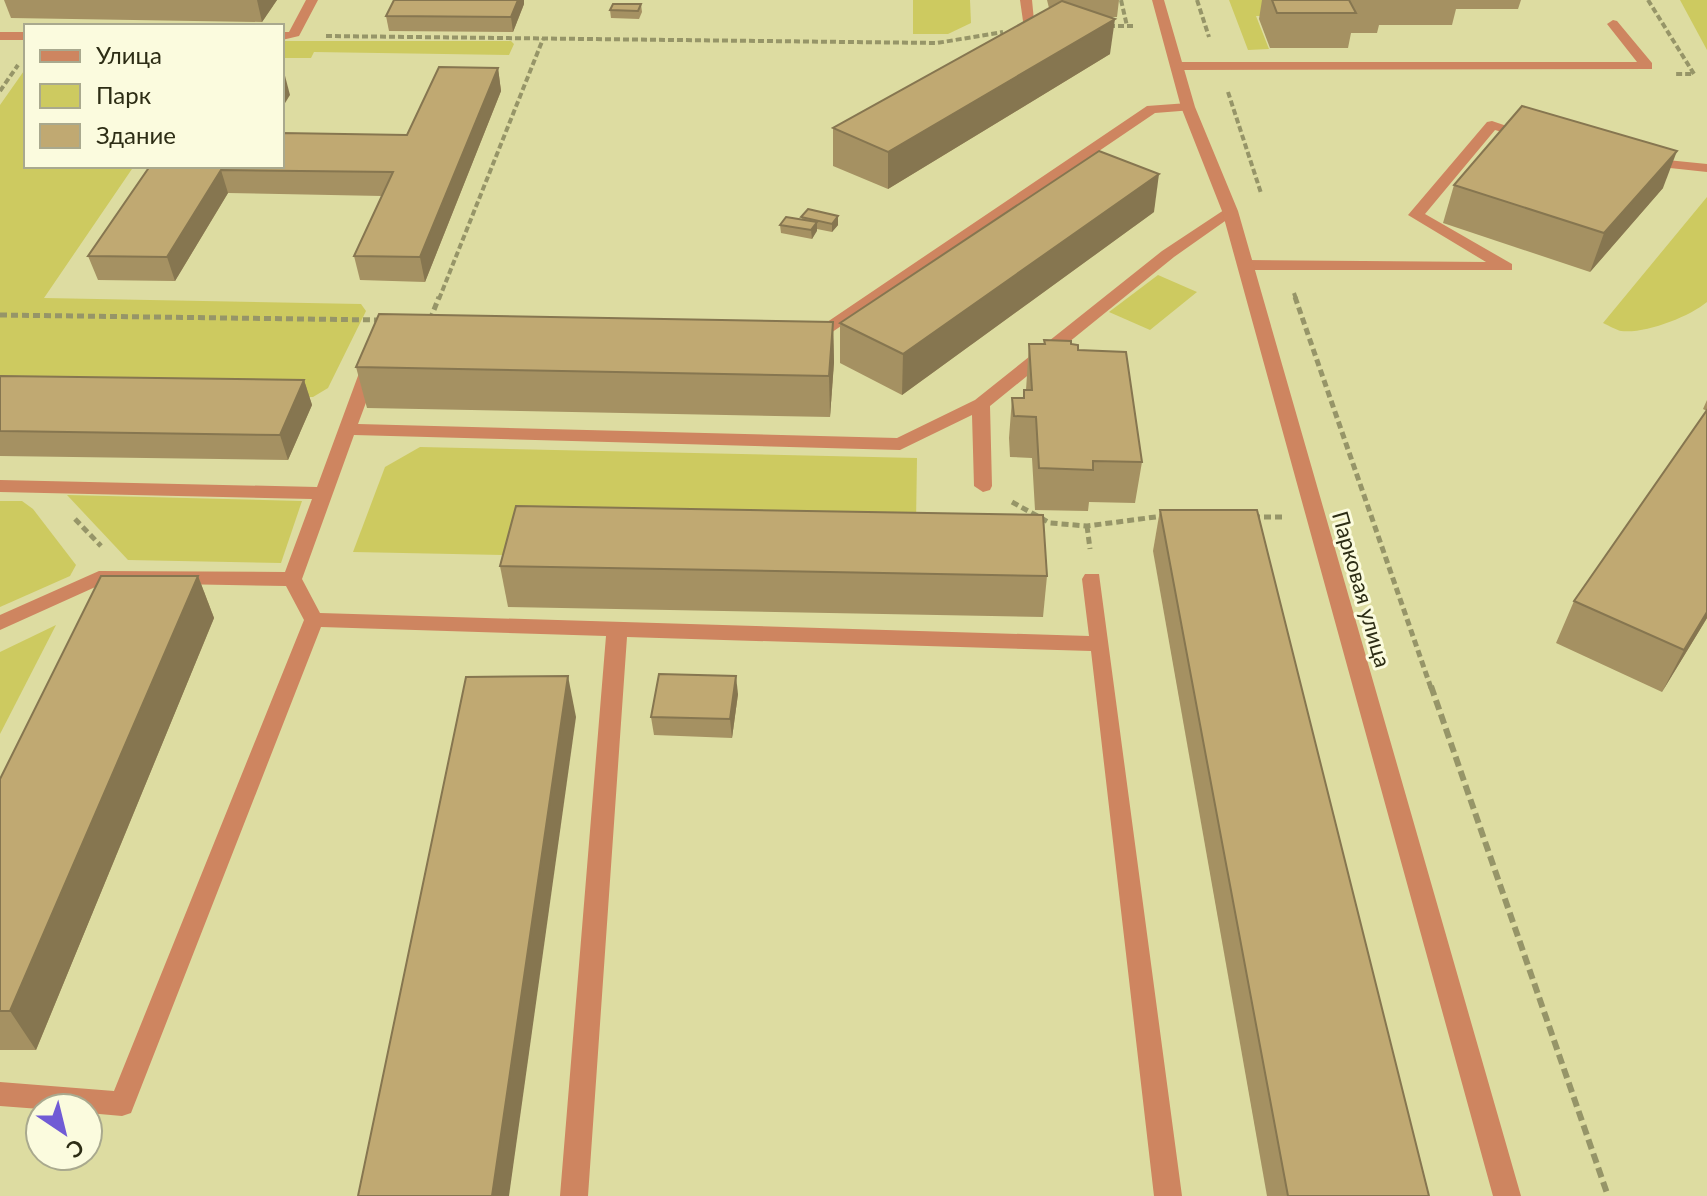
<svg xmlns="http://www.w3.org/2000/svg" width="1707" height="1196" viewBox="0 0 1707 1196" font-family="Lato,sans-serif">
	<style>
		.green { fill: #cdca60 }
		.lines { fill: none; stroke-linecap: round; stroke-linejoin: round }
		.path-far2 { stroke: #969568; stroke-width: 4; stroke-dasharray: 6 3; stroke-linecap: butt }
		.path-far1 { stroke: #969568; stroke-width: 5; stroke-dasharray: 7 4; stroke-linecap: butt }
		.path { stroke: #969568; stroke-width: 6; stroke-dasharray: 10 5; stroke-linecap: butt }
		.service { fill: #ce8560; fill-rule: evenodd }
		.minor { fill: #ce8560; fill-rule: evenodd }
		.wall { fill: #a59162 }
		.shaded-wall { fill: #867650 }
		.building { fill: #c0a972; stroke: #867650; stroke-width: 2 }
		.labels { text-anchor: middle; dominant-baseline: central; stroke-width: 6; stroke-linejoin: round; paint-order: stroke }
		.street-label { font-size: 22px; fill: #2d2d15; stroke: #fbfbde }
	</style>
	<rect width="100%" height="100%" fill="#dddca1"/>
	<g class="green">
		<path d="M913,0H970L971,23L948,34H913Z"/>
		<path d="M1229,0H1284L1291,16H1256L1269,49L1248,50Z"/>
		<path d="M1680,0H1707V50Z"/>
		<path d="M282,41H511L514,44L509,55L314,52L311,58H282Z"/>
		<path d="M26,68V166H134L44,298L361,304L366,311L328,388L313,397L0,393V105Z"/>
		<path d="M1707,197V302C1689,317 1645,334 1621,331C1616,330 1608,325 1603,323Z"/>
		<path d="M1158,275L1197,292L1150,330L1109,312Z"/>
		<path d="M420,447L917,458L916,523L503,555L353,552L385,467Z"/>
		<path d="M67,495L302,501L281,563L128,560Z"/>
		<path d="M0,501H22L33,509L76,565L70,576L0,607Z"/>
		<path d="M56,625L0,734V652Z"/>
	</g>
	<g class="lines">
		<g class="path-far2">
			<path d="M1121,0L1127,26"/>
			<path d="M1197,0L1209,37"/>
			<path d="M1648,0L1694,74H1675"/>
			<path d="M1109,26H1135"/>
			<path d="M326,36L937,43L1003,32"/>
			<path d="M0,91L18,65"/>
			<path d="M1228,92L1261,193"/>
			<path d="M1294,293L1296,299"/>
			<path d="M439,299L543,39"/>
		</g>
		<g class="path-far1">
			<path d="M1295,297L1431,688"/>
			<path d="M0,315L380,320"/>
			<path d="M430,320L439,297"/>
			<path d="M1012,502L1050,523L1087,526L1163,516"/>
			<path d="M1253,517H1283"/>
			<path d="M75,519L101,546"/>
			<path d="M1087,526L1090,549"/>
		</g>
		<path class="path" d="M1431,686L1608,1196"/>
		<g class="service">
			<path d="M306,0H318L299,36L282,40V32H289Z"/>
			<path d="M1020,0H1032L1035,31L1024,28Z"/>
			<path d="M1613,20L1617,21L1652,63V69L1177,70L1170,66L1177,62H1637L1607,24Z"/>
			<rect x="0" y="32" width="26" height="8"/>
			<path d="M1188,103L1193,104V110L1155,113L819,341L813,342L805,337L1147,106Z"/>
			<path d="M1492,121L1533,135L1526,139L1495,130L1425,214L1512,264V270H1245L1237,265L1245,260L1486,262L1408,215L1487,122Z"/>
			<path d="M1647,158L1707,164V172L1642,165L1640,162Z"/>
			<path d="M1230,206L1235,208V214L1174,257L990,406L992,486L990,490L983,492L974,486L972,415L900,450L354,435L302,579L320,613L1089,636L1082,579L1085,574H1099L1182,1196H1154L1091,651L627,637L588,1196H560L606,636L321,627L131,1113L122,1116L88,1113V1108L40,1109L0,1106V1082L114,1091L304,620L286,586L119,583L102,584L0,630V615L99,571L285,572L312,499L0,492V480L317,487L362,365L371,360L380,365L358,424L897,438L975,400L1162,251Z"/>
		</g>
		<path class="minor" d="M1152,0H1164L1195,107L1238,211L1521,1196H1493L1222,211L1181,107Z"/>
	</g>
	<g class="wall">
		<path d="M4,0H277L262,22L11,18Z"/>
		<path d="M1047,0H1119L1117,17H1108L1110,54L888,189L833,166V128L1049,8Z"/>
		<path d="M1262,0H1521L1518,9H1456L1452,25H1379L1377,33H1351L1348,48H1270L1259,19Z"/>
		<path d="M524,4L513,32L389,31L386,16Z"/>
		<path d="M641,4L642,12L639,19L611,18L610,10Z"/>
		<path d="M498,68L501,91L425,282L360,280L354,256L382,196L228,193L175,281L98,280L88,256L150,166L407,135Z"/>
		<path d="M1454,185L1663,188L1590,272L1443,223Z"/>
		<path d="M1154,212L902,395L840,363V323Z"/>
		<path d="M801,217L838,225L832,232L817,229L812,239L781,233L780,225L802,219Z"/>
		<path d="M833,322L834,362L830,417L367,408L356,367Z"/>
		<path d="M1044,340L1071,344L1078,350L1142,462L1135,503L1089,502L1088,511L1035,510L1032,458L1010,457L1009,438L1012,398H1023L1024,390H1026L1029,344H1044Z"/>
		<path d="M0,376L304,380L312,405L288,460L0,456Z"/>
		<path d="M1707,400V618L1662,692L1556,643L1574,601L1707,411L1703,409Z"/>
		<path d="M1160,510L1429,1196H1267L1153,551Z"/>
		<path d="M500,566L1047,576L1043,617L508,607Z"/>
		<path d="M198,576L214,618L36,1050H0V779Z"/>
		<path d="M738,694L732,738L654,735L651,717Z"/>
	</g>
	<g class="shaded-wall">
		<path d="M257,0H277L262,22Z"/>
		<path d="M518,0H524V4L513,32L511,17Z"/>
		<path d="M1115,19L1110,54L888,189V152Z"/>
		<path d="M498,68L501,91L425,282L420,257Z"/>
		<path d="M284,72L290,95L282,108V76Z"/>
		<path d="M1677,151L1663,188L1590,272L1604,233Z"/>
		<path d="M221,170L228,193L175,281L167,257Z"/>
		<path d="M1159,174L1154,212L902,395L903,354Z"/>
		<path d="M838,216V225L832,232V224Z"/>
		<path d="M817,222V231L812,239L811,230Z"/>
		<path d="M833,322L834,362L830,417L829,376Z"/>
		<path d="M304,380L312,405L288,460L280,435Z"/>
		<path d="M198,576L214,618L36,1050L10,1011Z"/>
		<path d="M1707,612V618L1662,692L1684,650Z"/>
		<path d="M568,676L576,717L509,1196H492Z"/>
		<path d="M736,676L738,694L732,738L730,719Z"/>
	</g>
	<g class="building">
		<path d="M394,0H518L511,17L386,16Z"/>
		<path d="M1272,0H1349L1356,13H1277Z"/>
		<path d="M1062,1L1115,19L888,152L833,128Z"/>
		<path d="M613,4H641L638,11L610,10Z"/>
		<path d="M439,67L498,68L420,257L354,256L393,172L221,170L167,257L88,256L150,166H282V133L407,135Z"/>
		<path d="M1522,106L1677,151L1604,233L1454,185Z"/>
		<path d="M1099,151L1159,174L903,354L840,323Z"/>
		<path d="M808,209L838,216L832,224L801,217Z"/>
		<path d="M786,217L817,222L811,230L780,225Z"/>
		<path d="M379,314L833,322L829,376L356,367Z"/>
		<path d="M1044,340L1071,341V344L1078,345V350L1126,352L1142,462L1093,461V470L1039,468L1036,417L1014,416L1012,398H1024V390H1032L1029,344H1045Z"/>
		<path d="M0,376L304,380L280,435L0,431Z"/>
		<path d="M1707,410V612L1684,650L1574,601Z"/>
		<path d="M516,506L1043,515L1047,576L500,566Z"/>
		<path d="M1160,510H1257L1429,1196H1288Z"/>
		<path d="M101,576H198L10,1011H0V779Z"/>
		<path d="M659,674L736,676L730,719L651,717Z"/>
		<path d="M568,676L492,1196H358L466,677Z"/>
	</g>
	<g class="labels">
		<g class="street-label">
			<text transform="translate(1362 589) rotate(74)">Парковая улица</text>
		</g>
	</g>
	<rect x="24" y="24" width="260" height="144" fill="#fbfbde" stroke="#a9a98e" stroke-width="2"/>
	<rect x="40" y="50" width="40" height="12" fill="#ce8560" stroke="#a9a98e" stroke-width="2"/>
	<text x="96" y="64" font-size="24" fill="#2d2d15">Улица</text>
	<rect x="40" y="84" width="40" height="24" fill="#cdca60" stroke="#a9a98e" stroke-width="2"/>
	<text x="96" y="104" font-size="24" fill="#2d2d15">Парк</text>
	<rect x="40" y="124" width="40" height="24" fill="#c0a972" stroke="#a9a98e" stroke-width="2"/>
	<text x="96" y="144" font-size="24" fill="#2d2d15">Здание</text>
	<g transform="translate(64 1132) rotate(145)"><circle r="38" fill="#fbfbde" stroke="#a9a98e" stroke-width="2"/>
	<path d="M0-6L14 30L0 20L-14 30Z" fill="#715bd5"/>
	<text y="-12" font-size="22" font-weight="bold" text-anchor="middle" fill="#2d2d15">С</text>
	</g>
</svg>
